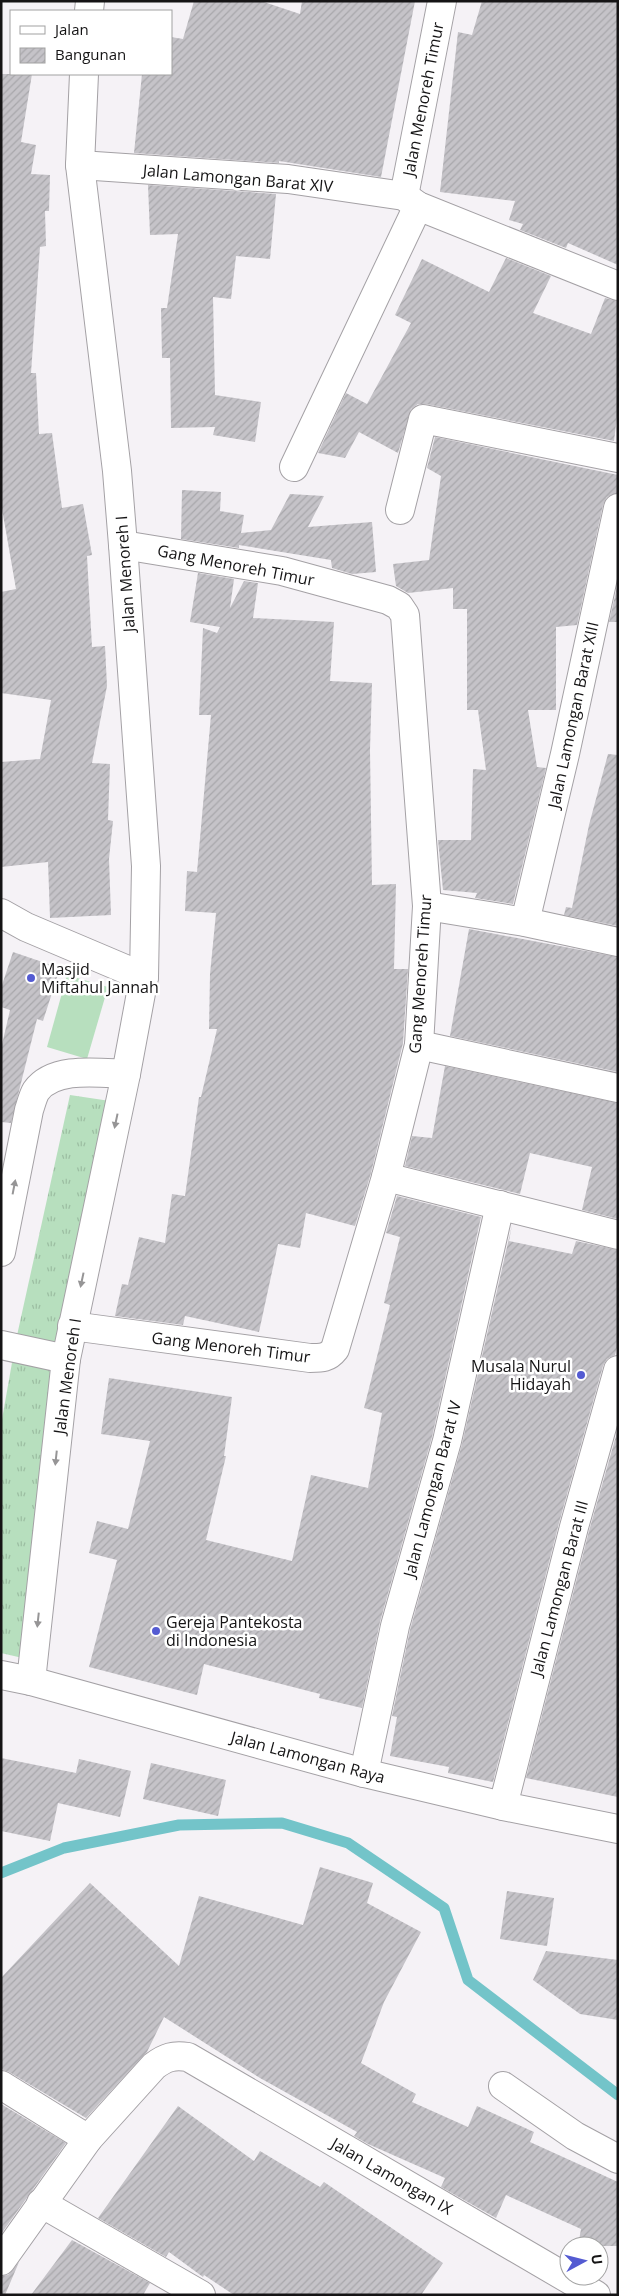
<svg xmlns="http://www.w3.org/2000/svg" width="619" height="2296" viewBox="0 0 619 2296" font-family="'Open Sans',sans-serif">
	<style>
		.grass { fill: url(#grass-tufts) }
		.pitch { fill: #b7dfbe }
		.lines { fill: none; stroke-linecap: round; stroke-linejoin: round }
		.stream { stroke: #73c4c9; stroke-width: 11 }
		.building { fill: url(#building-hatch) }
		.minor-casing { stroke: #a4a1a5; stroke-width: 30 }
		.tertiary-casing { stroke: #a4a1a5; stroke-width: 30 }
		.minor { stroke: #fff; stroke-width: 28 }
		.tertiary { stroke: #fff; stroke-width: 28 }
		.oneway { fill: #969596 }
		.poi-dot { fill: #545bd2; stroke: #fff; stroke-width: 2 }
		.labels { text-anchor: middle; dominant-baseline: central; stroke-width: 5; stroke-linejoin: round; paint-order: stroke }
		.street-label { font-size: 16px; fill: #151415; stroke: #fff }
		.poi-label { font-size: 16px; fill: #151415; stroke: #fff; text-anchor: start }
	</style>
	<defs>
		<pattern id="grass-tufts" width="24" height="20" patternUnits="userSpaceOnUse" patternTransform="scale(1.25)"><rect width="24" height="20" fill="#b7dfbe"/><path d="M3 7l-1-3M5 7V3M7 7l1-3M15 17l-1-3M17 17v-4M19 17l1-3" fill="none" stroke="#9cbea2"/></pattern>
		<pattern id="building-hatch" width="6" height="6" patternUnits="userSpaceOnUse" patternTransform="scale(1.25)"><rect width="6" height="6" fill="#c5c3c8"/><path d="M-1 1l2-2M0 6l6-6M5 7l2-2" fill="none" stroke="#a8a7ab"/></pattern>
	</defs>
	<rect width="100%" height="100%" fill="#f5f2f6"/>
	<path class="grass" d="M70,1095L110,1101L27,1659L1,1653V1425L16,1340Z"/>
	<path class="pitch" d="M67,975L108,987L87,1059L47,1047Z"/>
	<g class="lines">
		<path class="stream" d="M1,1873L64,1848L179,1825L282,1823L348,1843L444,1908L468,1980L618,2095"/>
	</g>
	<g class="building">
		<path d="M194,1H261L300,14L302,1H415L381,177L279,161V163L134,153L142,74H171V37L183,39Z"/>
		<path d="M482,1H618V265L568,243L566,248L520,230L523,224L509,220L515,201L440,192L458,32L472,35Z"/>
		<path d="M1,74H32L21,142L36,145L31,174L50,175L49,211H45L46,246L40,247L31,373H36L39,434L52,433L62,508L83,504L92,555L87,556L92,647L105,646L107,686L92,763L110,764L108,820L113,821L109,859L111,915L50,918L48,862L1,867V762L40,759L51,700L1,693V592L16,589L1,503Z"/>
		<path d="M148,185L276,194L270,259L236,256L231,299L213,297L215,395L261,402L255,442L213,435L215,427L171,428L170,358H162L161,308H167L178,234L150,235Z"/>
		<path d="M506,258L551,276L533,313L591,334L605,298L618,301V408L614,441L426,404H418L411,409L398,453L359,432L345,458L318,453L346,393L367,404L411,323L395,315L422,259L489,292Z"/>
		<path d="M435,437L618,475V493L607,497L603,505L577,625L556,627V710H528L537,767L546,768L513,904L475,898L477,893L443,890L438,840H471L473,769L486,770L478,710H467V609H453V588L408,593L396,586L393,564L429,560L441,476L427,468Z"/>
		<path d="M182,490L221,492L220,511L244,515L241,533L271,530L290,494L324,496L308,527L372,522L376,572L352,574L332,568L331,560L239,545V548L181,539Z"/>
		<path d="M198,573L234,579L230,608L244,581L258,583L253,618L334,622L330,681L372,683L370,750L372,885L396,884L394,969H408L403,1043L371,1173L355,1226L306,1213L300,1248L278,1244L259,1332L185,1316L183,1325L115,1316L122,1284L128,1285L139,1237L165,1243L172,1194L185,1196L199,1097H201L217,1029H209L210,974L216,913L185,911L187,871L197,872L211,715H199L203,628L217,633L220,627L190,622Z"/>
		<path d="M618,583V622H609Z"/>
		<path d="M608,754L618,755V926L564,915L566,907L572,908L589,825Z"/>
		<path d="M469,929L618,957V1072L450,1036Z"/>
		<path d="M13,952L60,968L43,1021L37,1019L11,1123L1,1122V1049L10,1010L1,1007V988Z"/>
		<path d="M445,1066L618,1103V1219L582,1210L592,1167L530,1153L520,1194L405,1166L412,1136L432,1138Z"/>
		<path d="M397,1196L481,1217L432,1437L380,1622L362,1708L319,1698L320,1694L204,1664L197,1695L89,1667L117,1560L89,1553L97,1521L128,1529L150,1441L101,1434L109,1378L232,1397L224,1456H226L206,1540L292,1561L311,1475L368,1488L382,1413L364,1408L390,1305L384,1303L400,1237L386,1233Z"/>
		<path d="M512,1225L509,1241L572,1254L576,1241L618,1250V1344L615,1355L607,1359L603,1366L559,1523L493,1782L448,1773L449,1767L390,1756L397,1717L392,1716L410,1630L462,1444Z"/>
		<path d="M618,1429V1797L526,1778L589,1531Z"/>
		<path d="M1,1758L76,1773L79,1759L131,1771L120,1817L58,1803L50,1841L1,1831Z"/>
		<path d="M151,1763L226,1780L218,1816L143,1799Z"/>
		<path d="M320,1867L373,1883L367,1903L421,1932L384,2002L361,2063L416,2094L412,2102L468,2127L477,2106L534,2132L530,2142L618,2182V2246H578L581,2229L506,2195L496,2218L441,2187L445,2178L368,2144L354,2136L357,2132L260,2078L164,2017L147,2052L86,2118L9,2072L1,2069V1978L90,1883L179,1966L199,1896L303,1925Z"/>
		<path d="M507,1891L554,1898L547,1946L500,1939Z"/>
		<path d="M546,1951L618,1960V2020L580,2014L533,1980Z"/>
		<path d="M1,2104L66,2143L1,2234Z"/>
		<path d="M178,2106L254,2161L260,2151L320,2187L324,2182L443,2263L421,2295H234L204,2275L203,2277L169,2252L166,2257L98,2218Z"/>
		<path d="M72,2240L150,2283L143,2295H31Z"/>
		<path d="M19,2262L5,2295H1V2276L8,2275Z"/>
	</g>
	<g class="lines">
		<defs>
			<g id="minor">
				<path d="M89,11L90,1"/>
				<path d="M80,165L288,179L404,196L418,206L618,286"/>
				<path d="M404,196L442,1"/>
				<path d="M294,467L418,206"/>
				<path d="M400,510L423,419L618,458"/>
				<path d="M427,906L525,922L618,942"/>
				<path d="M1,913L26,927L144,977"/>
				<path d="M525,922L565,754L618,508"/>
				<path d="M419,1045L618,1088"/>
				<path d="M386,1177L618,1235"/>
				<path d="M1,1252L29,1110C31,1104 33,1096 36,1091C54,1066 99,1073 126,1074"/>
				<path d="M72,1326L310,1358C322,1358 328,1358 335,1349L386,1177L419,1045L427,906L405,615L399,606L388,600L282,571L123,545"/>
				<path d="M1,1345L66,1359"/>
				<path d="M31,1681L66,1359L126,1074L144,977L146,866L123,545L117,471L80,165L84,74"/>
				<path d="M364,1773L395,1626L447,1441L500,1205"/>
				<path d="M503,1806L574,1527L618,1370"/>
				<path d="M1,2085L88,2139"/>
				<path d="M503,2086L575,2136L618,2159"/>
				<path d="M41,2203L201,2295"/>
				<path d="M1,2261L88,2139L154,2066C166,2057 173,2055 188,2057L596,2295"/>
			</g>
			<path id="tertiary" d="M1,1675L31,1681L364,1773L503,1806L618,1829"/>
		</defs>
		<use href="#minor" class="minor-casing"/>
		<use href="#tertiary" class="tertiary-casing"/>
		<use href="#minor" class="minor"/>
		<use href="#tertiary" class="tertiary"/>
	</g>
	<defs><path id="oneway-solid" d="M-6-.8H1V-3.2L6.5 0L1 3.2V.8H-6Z" transform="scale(1.25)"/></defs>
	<g class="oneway">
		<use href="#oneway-solid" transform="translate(116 1121) rotate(102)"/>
		<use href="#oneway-solid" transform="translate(14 1187) rotate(-79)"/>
		<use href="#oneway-solid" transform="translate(82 1280) rotate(102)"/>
		<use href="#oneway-solid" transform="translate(56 1458) rotate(96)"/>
		<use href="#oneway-solid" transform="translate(38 1620) rotate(96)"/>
	</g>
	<g class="poi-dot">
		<circle cx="31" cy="978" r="5"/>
		<circle cx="581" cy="1375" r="5"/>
		<circle cx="156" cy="1631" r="5"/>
	</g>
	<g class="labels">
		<g class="street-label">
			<text transform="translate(423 99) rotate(-79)">Jalan Menoreh Timur</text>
			<text transform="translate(238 178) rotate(5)">Jalan Lamongan Barat XIV</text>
			<text transform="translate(236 565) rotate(11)">Gang Menoreh Timur</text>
			<text transform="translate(125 574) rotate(-94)">Jalan Menoreh I</text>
			<text transform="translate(573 715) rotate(-78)">Jalan Lamongan Barat XIII</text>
			<text transform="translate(420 974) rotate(-86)">Gang Menoreh Timur</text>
			<text transform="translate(231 1347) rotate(7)">Gang Menoreh Timur</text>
			<text transform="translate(67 1376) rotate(-82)">Jalan Menoreh I</text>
			<text transform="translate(432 1489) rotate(-75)">Jalan Lamongan Barat IV</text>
			<text transform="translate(559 1588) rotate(-75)">Jalan Lamongan Barat III</text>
			<text transform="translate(308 1757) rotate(15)">Jalan Lamongan Raya</text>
			<text transform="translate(392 2176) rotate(30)">Jalan Lamongan IX</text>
		</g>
		<g class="poi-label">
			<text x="41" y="969">Masjid<tspan x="41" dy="18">Miftahul Jannah</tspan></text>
			<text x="571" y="1366" text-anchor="end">Musala Nurul<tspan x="571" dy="18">Hidayah</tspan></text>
			<text x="166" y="1622">Gereja Pantekosta<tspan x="166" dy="18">di Indonesia</tspan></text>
		</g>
	</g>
	<rect width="619" height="2296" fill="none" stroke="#151415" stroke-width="5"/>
	<rect x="10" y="10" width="162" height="65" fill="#ffffff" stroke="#a1a1a1"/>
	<rect x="20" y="26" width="25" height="8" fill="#ffffff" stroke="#a1a1a1"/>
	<text x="55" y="35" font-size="15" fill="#151415">Jalan</text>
	<rect x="20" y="48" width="25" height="15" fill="url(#building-hatch)" stroke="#a1a1a1"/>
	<text x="55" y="60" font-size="15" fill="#151415">Bangunan</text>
	<g transform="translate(584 2261) rotate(83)"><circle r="24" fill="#ffffff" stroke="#a1a1a1"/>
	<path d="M0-4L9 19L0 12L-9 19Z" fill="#545bd2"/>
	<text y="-8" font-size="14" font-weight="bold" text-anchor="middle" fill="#151415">U</text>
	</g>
</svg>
